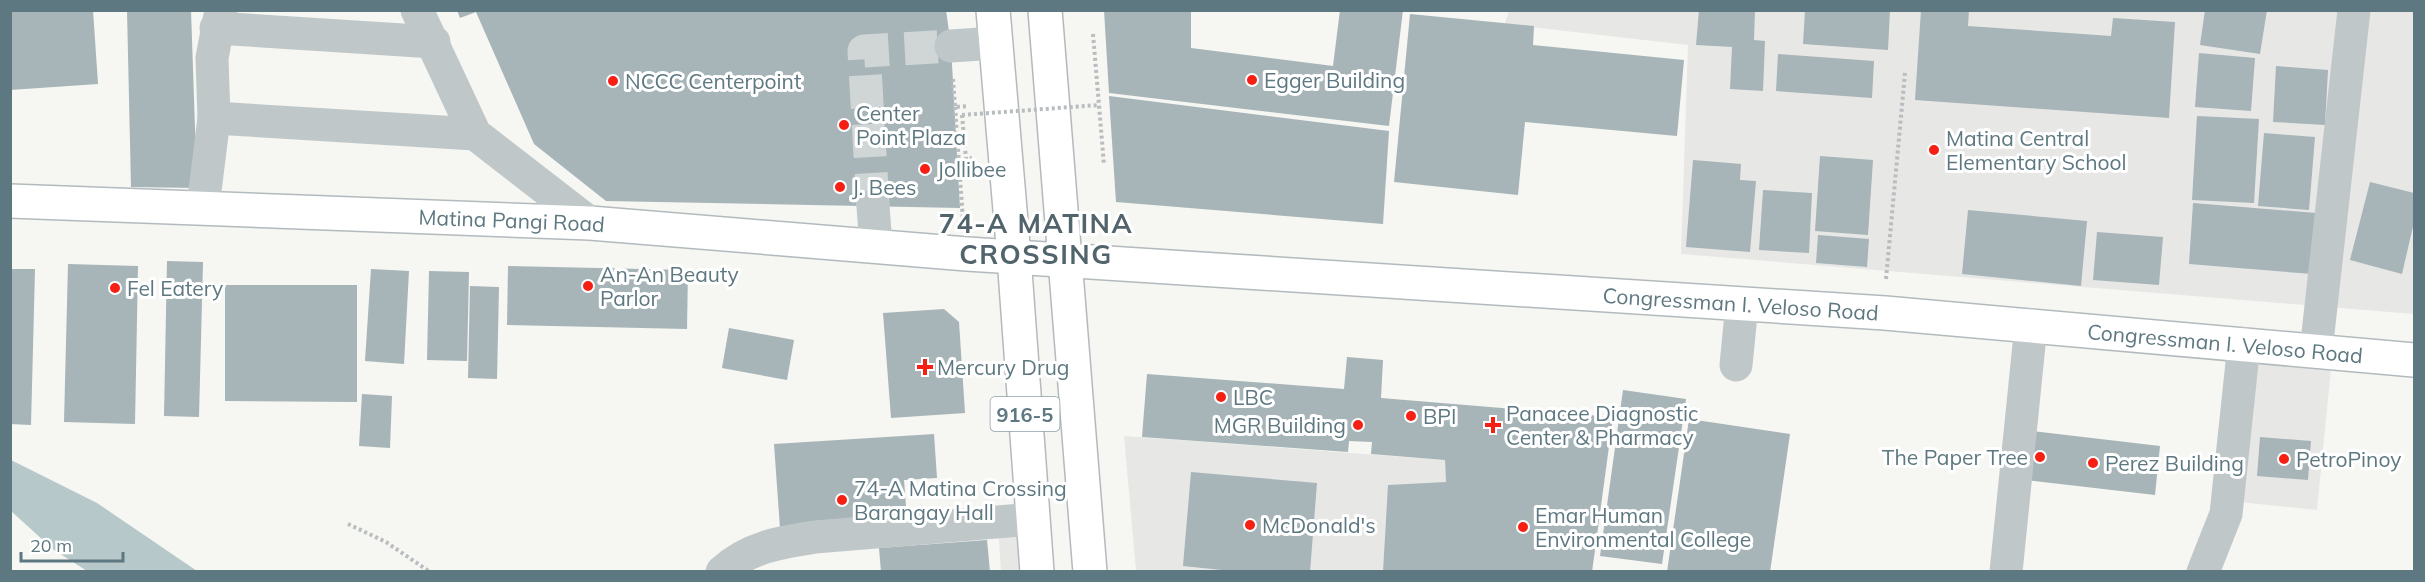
<svg xmlns="http://www.w3.org/2000/svg" width="2425" height="582" viewBox="0 0 2425 582" font-family="Mulish,sans-serif">
	<style>
		.built { fill: #e7e7e6 }
		.water { fill: #b6c8ca }
		.building { fill: #a7b4b8 }
		.lines { fill: none; stroke-linecap: round; stroke-linejoin: round }
		.minor-tunnel { stroke: #d0d6d6; stroke-width: 33; stroke-dasharray: 33 16; stroke-linecap: butt }
		.major-casing { stroke: #b3babd; stroke-width: 36 }
		.path { stroke: #b8bdbf; stroke-width: 4; stroke-dasharray: 3 3; stroke-linecap: butt }
		.minor { stroke: #c0c7c9; stroke-width: 33 }
		.major { stroke: #fff; stroke-width: 33 }
		.path-bridge { stroke: #b8bdbf; stroke-width: 4; stroke-dasharray: 3 3; stroke-linecap: butt }
		.poi-dot { fill: #f51f13; stroke: #fff; stroke-width: 2 }
		.labels { text-anchor: middle; dominant-baseline: central; stroke-width: 6; stroke-linejoin: round; paint-order: stroke }
		.shield { fill: #fff; stroke: #8ea0a7; stroke-width: 1.5 }
		.shield-label { font-size: 20px; font-weight: bold; fill: #5e7881 }
		.poi-label { font-size: 21px; fill: #5e7881; stroke: #fff; text-anchor: start }
		.street-label { font-size: 21px; fill: #5e7881; stroke: #fff }
		.district-label { font-size: 27px; font-weight: bold; letter-spacing: 1.5px; fill: #51646b; stroke: #fff }
	</style>
	<rect width="100%" height="100%" fill="#f6f6f2"/>
	<g class="built">
		<path d="M1509,10L2414,11V314L1681,254L1688,45L1505,24Z"/>
		<path d="M2253,363L2331,369L2317,510L2239,502Z"/>
		<path d="M1124,436L1445,460L1451,571H1136Z"/>
		<path d="M1017,524L1019,571H1001L998,525Z"/>
	</g>
	<path class="water" d="M11,460L97,503L197,571H87L54,550L11,511Z"/>
	<g class="building">
		<path d="M10,10H93L98,84L10,90Z"/>
		<path d="M127,10H191L197,188L131,187Z"/>
		<path d="M457,10H946L951,46L960,208L606,201L534,144L476,12L460,18Z"/>
		<path d="M1104,10H1191V48L1333,66L1340,10H1403L1389,126L1109,93Z"/>
		<path d="M1699,10H1755L1754,40L1765,41L1763,91L1730,89L1732,47L1696,45Z"/>
		<path d="M1805,10H1890L1888,50L1803,44Z"/>
		<path d="M1921,10H1969L1968,26L2111,36L2113,18L2175,22L2169,118L1915,100Z"/>
		<path d="M2205,10H2267L2260,54L2200,45Z"/>
		<path d="M1410,14L1534,26L1533,45L1684,60L1677,136L1525,122L1518,195L1394,182Z"/>
		<path d="M2199,53L2255,58L2251,111L2195,107Z"/>
		<path d="M1778,54L1874,61L1872,98L1776,91Z"/>
		<path d="M2276,66L2328,70L2325,125L2273,122Z"/>
		<path d="M1109,96L1389,131L1383,224L1116,202Z"/>
		<path d="M2197,116L2259,119L2254,203L2192,200Z"/>
		<path d="M2264,133L2315,137L2309,210L2258,206Z"/>
		<path d="M1820,156L1873,160L1868,235L1815,231Z"/>
		<path d="M1693,160L1741,164L1740,180L1756,181L1750,252L1686,247Z"/>
		<path d="M2370,182L2414,193V222L2402,274L2350,260Z"/>
		<path d="M1763,190L1812,193L1809,253L1759,250Z"/>
		<path d="M2193,203L2316,213L2312,274L2189,264Z"/>
		<path d="M1968,210L2087,221L2081,286L1962,274Z"/>
		<path d="M2097,232L2163,237L2159,285L2093,280Z"/>
		<path d="M1818,235L1869,239L1867,267L1816,263Z"/>
		<path d="M167,261L203,262L199,417L164,416Z"/>
		<path d="M68,264L138,266L135,424L64,422Z"/>
		<path d="M508,266L688,270L687,329L507,325Z"/>
		<path d="M10,269H35L31,425L10,424Z"/>
		<path d="M371,269L409,271L404,364L365,361Z"/>
		<path d="M429,271L469,272L467,361L427,360Z"/>
		<path d="M225,285H357V402L225,401Z"/>
		<path d="M470,286L499,287L497,379L468,378Z"/>
		<path d="M944,309L959,322L965,413L891,418L883,313Z"/>
		<path d="M729,328L794,340L787,380L722,368Z"/>
		<path d="M1347,357L1383,360L1381,398L1613,417L1592,572H1383L1388,485L1446,482L1445,460L1371,454L1372,442L1349,441L1348,452L1142,437L1147,374L1344,389Z"/>
		<path d="M1623,390L1686,399L1662,564L1600,556Z"/>
		<path d="M362,394L392,396L390,448L359,446Z"/>
		<path d="M1689,419L1790,434L1770,572H1667Z"/>
		<path d="M2031,431L2160,446L2155,495L2026,480Z"/>
		<path d="M934,434L937,478L904,480L907,520L780,528L774,444Z"/>
		<path d="M2260,437L2311,441L2308,480L2257,476Z"/>
		<path d="M1191,472L1317,483L1310,572H1241L1183,566Z"/>
		<path d="M987,540L990,572H881L879,548Z"/>
	</g>
	<g class="lines">
		<path class="minor-tunnel" d="M873,206L864,51L951,46"/>
		<defs>
			<g id="major">
				<path d="M993,10L1014,257L1037,572"/>
				<path d="M1045,10L1090,572"/>
				<path id="s1" d="M10,201L590,223L967,254L1885,313L2414,360"/>
			</g>
		</defs>
		<use href="#major" class="major-casing"/>
		<g class="path">
			<path d="M1093,34L1104,165"/>
			<path d="M953,79L955,107L968,106"/>
			<path d="M955,107L963,220"/>
			<path d="M962,115L966,159L972,158"/>
			<path d="M1886,279L1905,73"/>
			<path d="M348,524L386,542L430,572"/>
		</g>
		<g class="minor">
			<path d="M417,10L475,134L590,223"/>
			<path d="M216,28L434,42"/>
			<path d="M951,46L996,43"/>
			<path d="M214,118L475,134"/>
			<path d="M873,206L876,246"/>
			<path d="M203,207L214,118L212,58L221,10"/>
			<path d="M2316,351L2354,10"/>
			<path d="M1736,365L1742,304"/>
			<path d="M722,572C748,547 782,542 815,537L1033,519"/>
			<path d="M2006,572L2031,325"/>
			<path d="M2203,572L2226,514L2244,344"/>
		</g>
		<use href="#major" class="major"/>
		<path class="path-bridge" d="M962,115L1099,105"/>
	</g>
	<g class="poi-dot">
		<circle cx="1252" cy="80" r="6"/>
		<circle cx="613" cy="81" r="6"/>
		<circle cx="844" cy="125" r="6"/>
		<circle cx="1934" cy="150" r="6"/>
		<circle cx="925" cy="169" r="6"/>
		<circle cx="840" cy="187" r="6"/>
		<circle cx="588" cy="286" r="6"/>
		<circle cx="115" cy="288" r="6"/>
		<path d="M922 358h6v6h6v6h-6v6h-6v-6h-6v-6h6z"/>
		<circle cx="1221" cy="397" r="6"/>
		<circle cx="1411" cy="416" r="6"/>
		<circle cx="1358" cy="425" r="6"/>
		<path d="M1490 416h6v6h6v6h-6v6h-6v-6h-6v-6h6z"/>
		<circle cx="2040" cy="457" r="6"/>
		<circle cx="2284" cy="459" r="6"/>
		<circle cx="2093" cy="463" r="6"/>
		<circle cx="842" cy="500" r="6"/>
		<circle cx="1250" cy="525" r="6"/>
		<circle cx="1523" cy="527" r="6"/>
	</g>
	<g class="labels">
		<rect class="shield" x="990.5" y="397" width="69" height="34" rx="4.5"/>
		<g class="shield-label">
			<text x="1025" y="414">916-5</text>
		</g>
		<g class="poi-label">
			<text x="1264" y="80">Egger Building</text>
			<text x="625" y="81">NCCC Centerpoint</text>
			<text x="856" y="113">Center<tspan x="856" dy="24">Point Plaza</tspan></text>
			<text x="1946" y="138">Matina Central<tspan x="1946" dy="24">Elementary School</tspan></text>
			<text x="937" y="169">Jollibee</text>
			<text x="852" y="187">J. Bees</text>
			<text x="600" y="274">An-An Beauty<tspan x="600" dy="24">Parlor</tspan></text>
			<text x="127" y="288">Fel Eatery</text>
			<text x="937" y="367">Mercury Drug</text>
			<text x="1233" y="397">LBC</text>
			<text x="1506" y="413">Panacee Diagnostic<tspan x="1506" dy="24">Center &amp; Pharmacy</tspan></text>
			<text x="1423" y="416">BPI</text>
			<text x="1346" y="425" text-anchor="end">MGR Building</text>
			<text x="2028" y="457" text-anchor="end">The Paper Tree</text>
			<text x="2296" y="459">PetroPinoy</text>
			<text x="2105" y="463">Perez Building</text>
			<text x="854" y="488">74-A Matina Crossing<tspan x="854" dy="24">Barangay Hall</tspan></text>
			<text x="1535" y="515">Emar Human<tspan x="1535" dy="24">Environmental College</tspan></text>
			<text x="1262" y="525">McDonald's</text>
		</g>
		<g class="street-label">
			<text stroke="none"><textPath href="#s1" startOffset="502">Matina Pangi Road</textPath></text>
			<text stroke="none"><textPath href="#s1" startOffset="1734">Congressman I. Veloso Road</textPath></text>
			<text stroke="none"><textPath href="#s1" startOffset="2220">Congressman I. Veloso Road</textPath></text>
		</g>
		<g class="district-label">
			<text x="1036" y="223">74-A MATINA<tspan x="1036" dy="31">CROSSING</tspan></text>
		</g>
	</g>
	<rect width="2425" height="582" fill="none" stroke="#5e7881" stroke-width="24"/>
	<path d="M21 552v9h102v-9" fill="none" stroke="#5e7881" stroke-width="3"/>
	<text x="30" y="552" font-size="18" fill="#5e7881" stroke="#ffffff" stroke-width="4.5" paint-order="stroke">20 m</text>
</svg>
